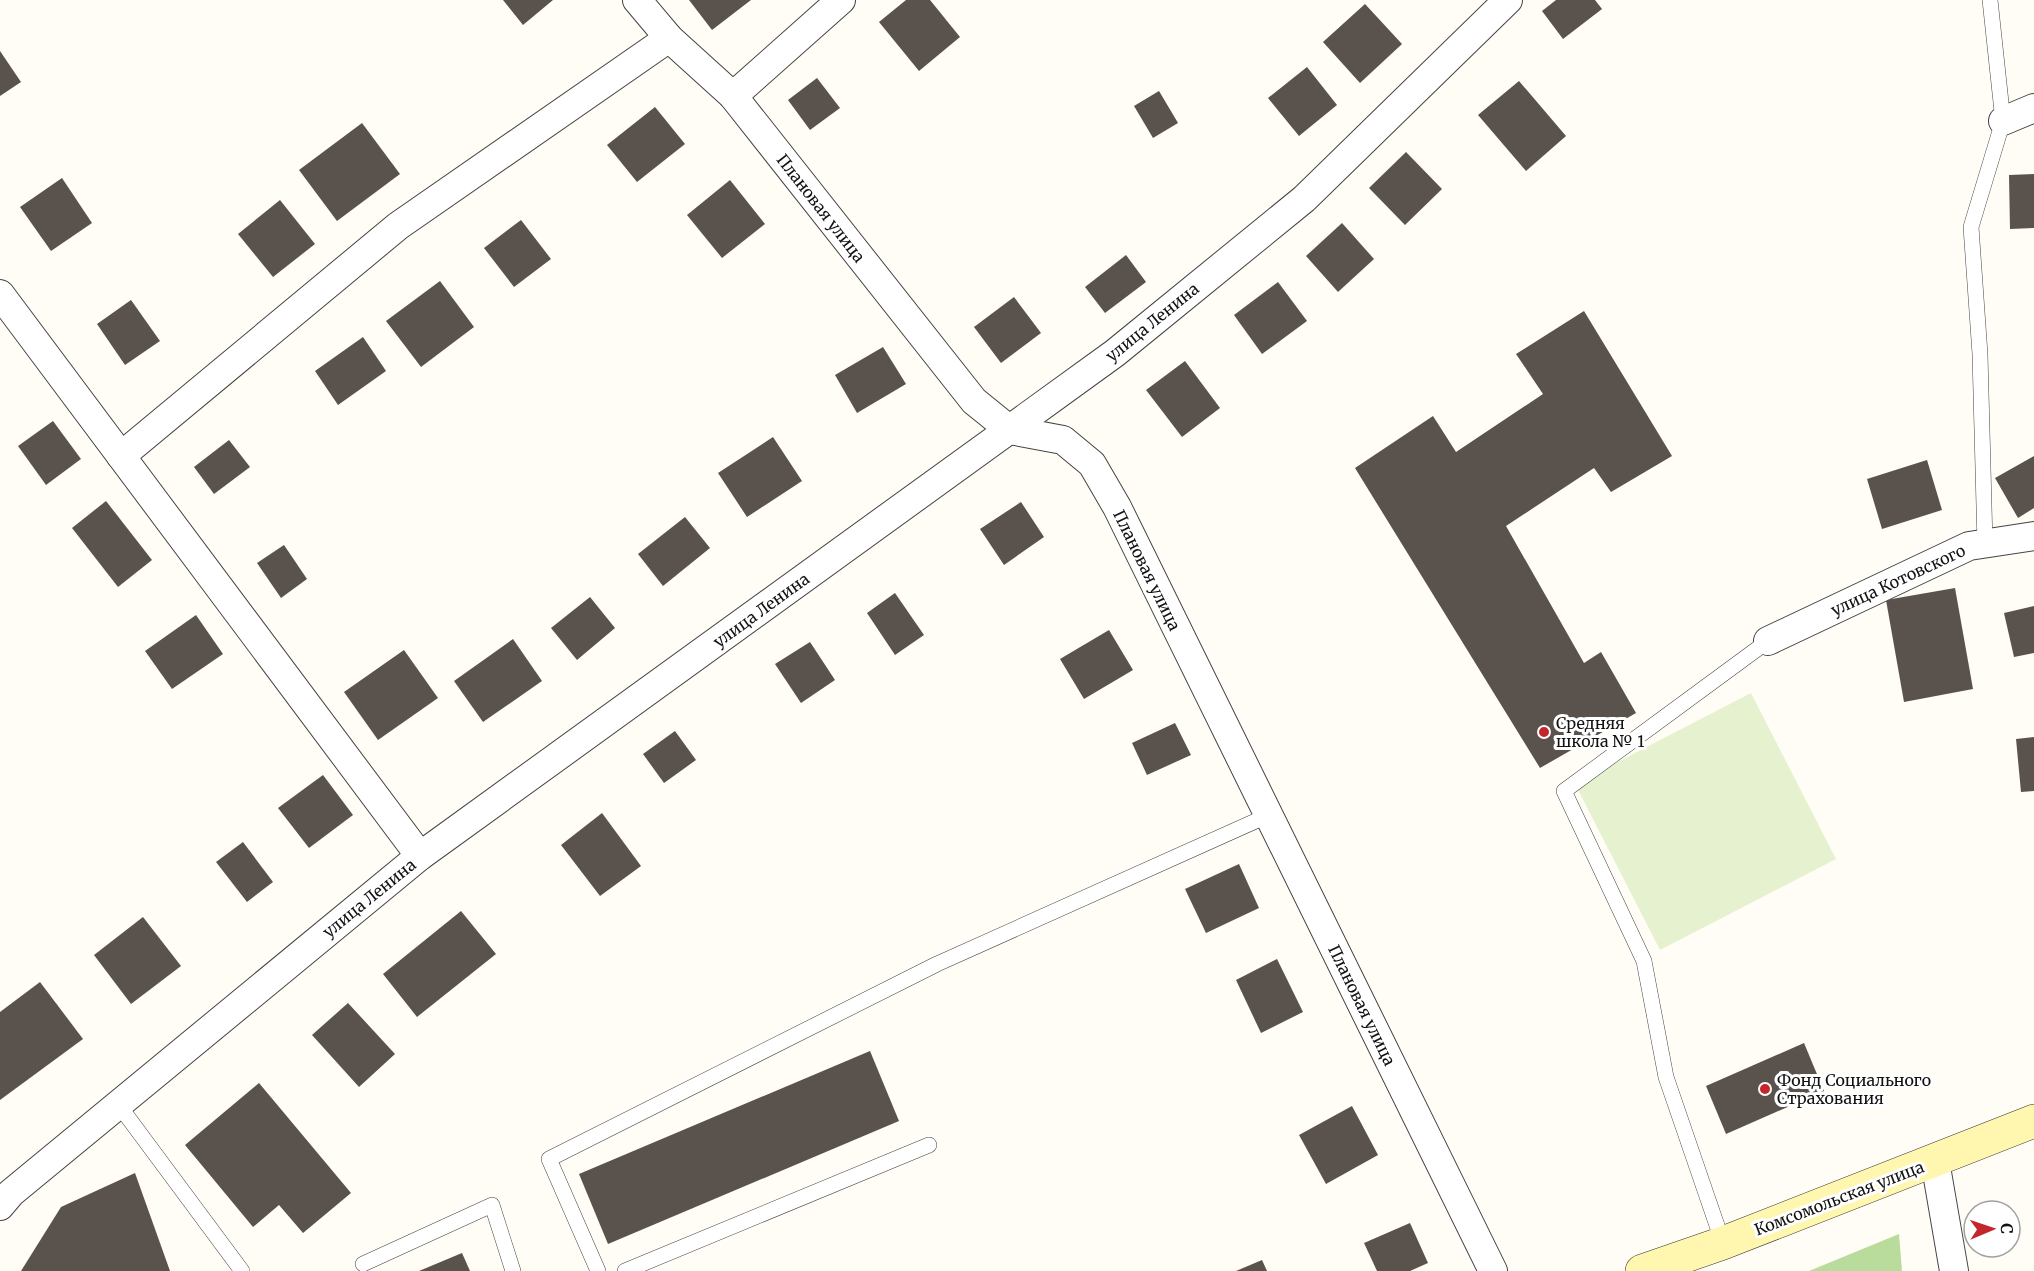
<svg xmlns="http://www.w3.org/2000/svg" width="2034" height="1271" viewBox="0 0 2034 1271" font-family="Merriweather,serif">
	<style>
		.forest { fill: #b9dc9c }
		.pitch { fill: #e6f2cf }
		.building { fill: #5a524d }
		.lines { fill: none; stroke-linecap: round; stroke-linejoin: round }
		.service-casing { stroke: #444; stroke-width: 16 }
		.minor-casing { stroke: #444; stroke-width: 30 }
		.secondary-casing { stroke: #333; stroke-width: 34 }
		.service { stroke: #fff; stroke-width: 15 }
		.minor { stroke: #fff; stroke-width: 28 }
		.secondary { stroke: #fff6b0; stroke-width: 33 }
		.poi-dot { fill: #c4262e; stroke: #fff; stroke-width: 2 }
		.labels { text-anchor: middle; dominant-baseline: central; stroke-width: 6; stroke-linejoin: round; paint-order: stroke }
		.street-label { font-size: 16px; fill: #111; stroke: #fff }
		.poi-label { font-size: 16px; fill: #111; stroke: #fff; text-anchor: start }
	</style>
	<rect width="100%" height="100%" fill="#fffdf5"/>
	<path class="forest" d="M1899,1234L1902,1271H1809Z"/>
	<path class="pitch" d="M1751,693L1836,859L1660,950L1575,784Z"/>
	<g class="building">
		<path d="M503,0H553L523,25Z"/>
		<path d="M689,0H751L712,30Z"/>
		<path d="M906,0H930L960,37L919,71L879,22Z"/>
		<path d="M1556,0H1595L1602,9L1563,39L1542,11Z"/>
		<path d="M1365,4L1402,44L1360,83L1323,42Z"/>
		<path d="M0,51L21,82L0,96Z"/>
		<path d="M1307,67L1337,105L1299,136L1268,98Z"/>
		<path d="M817,78L840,108L810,130L788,100Z"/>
		<path d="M1519,81L1566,136L1526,171L1478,115Z"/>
		<path d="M1159,91L1178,123L1153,138L1134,106Z"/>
		<path d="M655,107L685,144L637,182L607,145Z"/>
		<path d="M362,123L400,174L337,221L299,170Z"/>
		<path d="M1406,152L1442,189L1405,225L1369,188Z"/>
		<path d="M2034,174V228L2010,229L2009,175Z"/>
		<path d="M62,178L92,223L51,251L20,207Z"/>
		<path d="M730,180L765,224L722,258L687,215Z"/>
		<path d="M280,200L315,244L273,277L238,234Z"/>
		<path d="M521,220L551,259L514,287L484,248Z"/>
		<path d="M1342,223L1374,259L1338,292L1306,256Z"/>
		<path d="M1126,255L1146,282L1105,313L1085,287Z"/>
		<path d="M440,281L474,327L421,367L386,321Z"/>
		<path d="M1278,282L1307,321L1262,354L1234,315Z"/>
		<path d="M1014,297L1041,333L1001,363L974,327Z"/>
		<path d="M131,300L160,341L125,365L97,324Z"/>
		<path d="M1584,311L1672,456L1611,492L1594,468L1506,526L1584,663L1601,652L1636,713L1540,768L1355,468L1433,416L1456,452L1543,394L1516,354Z"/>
		<path d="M363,337L386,371L338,405L315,371Z"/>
		<path d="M883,347L906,384L857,413L835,375Z"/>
		<path d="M1185,361L1220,408L1182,437L1146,390Z"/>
		<path d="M53,421L81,459L46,485L18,446Z"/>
		<path d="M773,437L802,481L747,517L718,473Z"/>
		<path d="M229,440L250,467L214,494L194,467Z"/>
		<path d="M2034,456V508L2018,518L1995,478Z"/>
		<path d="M1927,460L1942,510L1882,529L1867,479Z"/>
		<path d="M106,501L152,560L118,587L72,528Z"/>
		<path d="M1021,502L1044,537L1004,565L980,529Z"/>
		<path d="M685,517L710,548L663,586L638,554Z"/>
		<path d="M284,545L307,579L281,598L257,563Z"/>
		<path d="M1955,588L1973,689L1904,702L1886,600Z"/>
		<path d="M895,593L924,635L895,655L867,613Z"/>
		<path d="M590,597L615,628L577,660L551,628Z"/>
		<path d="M2034,606V653L2014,657L2004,613Z"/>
		<path d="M196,615L223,654L172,689L145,651Z"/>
		<path d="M1109,630L1133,670L1084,699L1060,659Z"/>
		<path d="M513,639L542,681L483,722L454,681Z"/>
		<path d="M810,642L835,680L801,703L775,664Z"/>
		<path d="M404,650L438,698L378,740L344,692Z"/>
		<path d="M1175,723L1191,755L1147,775L1132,743Z"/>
		<path d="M675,731L696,760L664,783L643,754Z"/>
		<path d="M2034,737V791L2021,792L2016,739Z"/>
		<path d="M323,775L353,815L309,848L278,808Z"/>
		<path d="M602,813L641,866L600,896L561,845Z"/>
		<path d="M243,842L273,882L247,902L216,862Z"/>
		<path d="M1239,864L1259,908L1206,933L1185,889Z"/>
		<path d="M461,911L496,954L417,1017L383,974Z"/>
		<path d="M143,917L181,966L131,1004L94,955Z"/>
		<path d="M1277,959L1303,1012L1261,1033L1236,980Z"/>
		<path d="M40,982L83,1039L0,1100V1012Z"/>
		<path d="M348,1003L395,1054L359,1087L312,1035Z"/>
		<path d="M1804,1043L1824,1091L1726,1134L1706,1086Z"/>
		<path d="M870,1051L899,1121L608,1244L579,1174Z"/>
		<path d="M259,1083L351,1193L303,1233L279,1205L253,1227L185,1145Z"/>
		<path d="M1352,1106L1378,1155L1326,1184L1299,1135Z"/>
		<path d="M135,1173L170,1271H21L61,1207Z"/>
		<path d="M1410,1223L1428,1263L1410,1271H1377L1364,1243Z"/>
		<path d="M462,1253L470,1271H419Z"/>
		<path d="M1262,1260L1267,1271H1236Z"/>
	</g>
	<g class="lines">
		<defs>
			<g id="service">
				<path d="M1985,544L1980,354L1971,227L2003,121L1990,0"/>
				<path d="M118,1104L242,1271"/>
				<path d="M1723,1243L1666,1077L1644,961L1564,791L1768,641"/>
				<path d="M363,1264L492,1205L513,1271"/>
				<path d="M598,1271L549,1159L937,964L1269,815"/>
				<path d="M625,1271L929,1145"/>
			</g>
			<g id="minor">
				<path d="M637,0L669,38L733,96L974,401L1010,430L1063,440L1092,464L1117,507L1493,1271"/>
				<path d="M733,96L841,0"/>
				<path d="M2003,121L2034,108"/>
				<path d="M0,294L420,856"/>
				<path d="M121,456L398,226L669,38"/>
				<path d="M1768,641L1969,546L2034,536"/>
				<path d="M1935,1161L1954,1271"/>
				<path d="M0,1206L11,1193L420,856L1115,353L1304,199L1508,0"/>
			</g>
			<path id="secondary" d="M1642,1271L1723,1243L2034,1121"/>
		</defs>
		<use href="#service" class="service-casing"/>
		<use href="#minor" class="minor-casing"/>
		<use href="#secondary" class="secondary-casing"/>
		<use href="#service" class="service"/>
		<use href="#minor" class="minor"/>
		<use href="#secondary" class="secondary"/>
	</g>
	<g class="poi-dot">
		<circle cx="1544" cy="732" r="6"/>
		<circle cx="1765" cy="1089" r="6"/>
	</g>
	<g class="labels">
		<g class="street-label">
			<text transform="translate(821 208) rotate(52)">Плановая улица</text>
			<text transform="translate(1152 322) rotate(-39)">улица Ленина</text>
			<text transform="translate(1147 570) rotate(64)">Плановая улица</text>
			<text transform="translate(1898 580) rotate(-25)">улица Котовского</text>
			<text transform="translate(761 610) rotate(-36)">улица Ленина</text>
			<text transform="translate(369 898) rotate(-39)">улица Ленина</text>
			<text transform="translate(1362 1005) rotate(64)">Плановая улица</text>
			<text transform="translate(1839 1198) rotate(-21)">Комсомольская улица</text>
		</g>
		<g class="poi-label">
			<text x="1556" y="723">Средняя<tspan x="1556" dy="18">школа № 1</tspan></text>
			<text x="1777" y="1080">Фонд Социального<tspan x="1777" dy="18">Страхования</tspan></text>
		</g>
	</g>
	<g transform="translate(1992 1229) rotate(88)"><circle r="28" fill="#ffffff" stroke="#a0a0a0" stroke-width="1.5"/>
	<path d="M0-4.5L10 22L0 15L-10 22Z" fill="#c4262e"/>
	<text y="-9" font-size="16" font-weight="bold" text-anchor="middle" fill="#111111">С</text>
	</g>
</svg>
